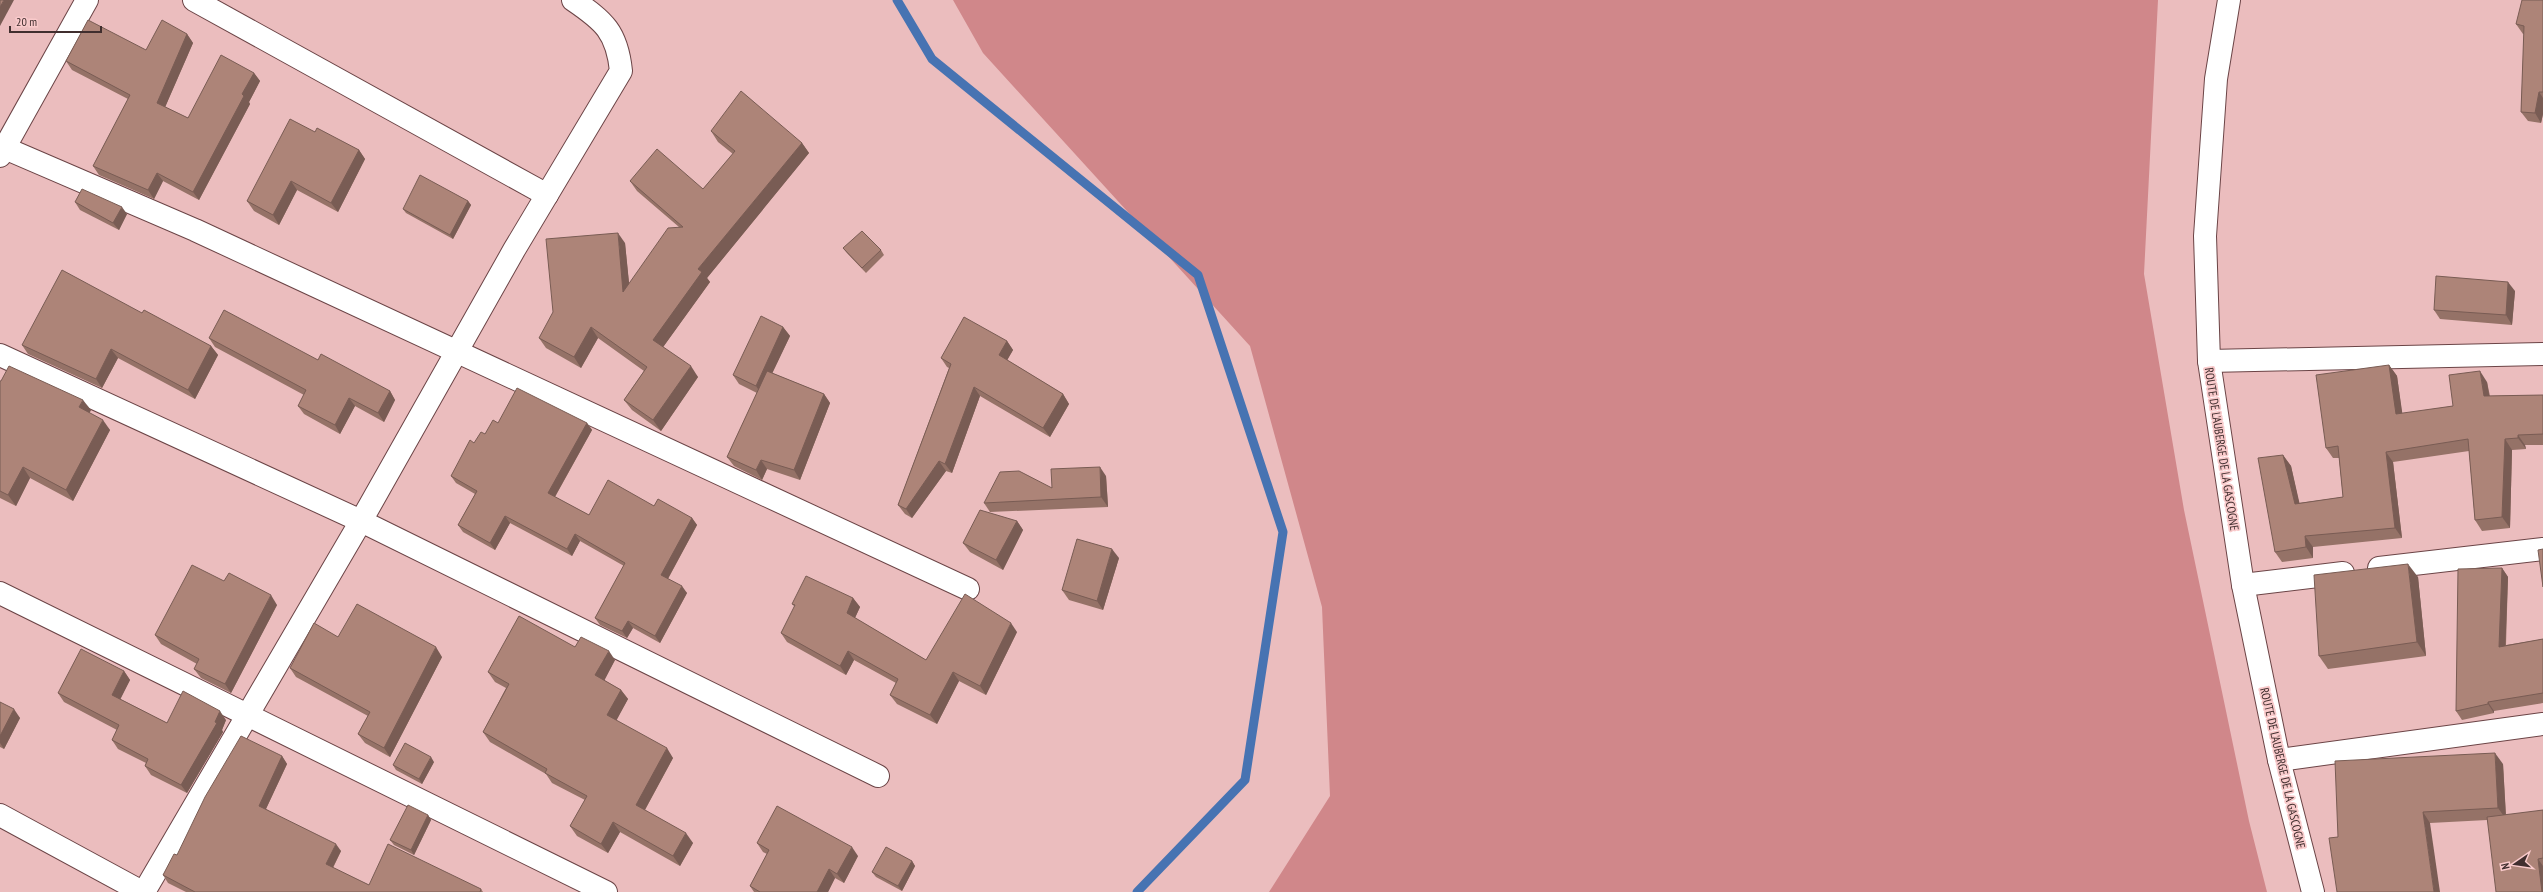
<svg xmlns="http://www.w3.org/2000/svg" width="2543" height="892" viewBox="0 0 2543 892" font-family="'PT Sans Narrow',sans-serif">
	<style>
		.green { fill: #d0878a }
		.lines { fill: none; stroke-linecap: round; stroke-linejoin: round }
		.stream { stroke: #4773b2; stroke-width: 9 }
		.minor-casing { stroke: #6b4446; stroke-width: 24 }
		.tertiary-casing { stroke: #6b4446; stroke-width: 24 }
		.minor { stroke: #fff; stroke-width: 22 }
		.tertiary { stroke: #fff; stroke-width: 22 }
		.wall { fill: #957267 }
		.shaded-wall { fill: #795c54 }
		.building { fill: #ad8478; stroke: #795c54 }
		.labels { text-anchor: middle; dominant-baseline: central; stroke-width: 3.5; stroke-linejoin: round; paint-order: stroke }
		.street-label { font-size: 12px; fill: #402e2e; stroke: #f9cacb }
	</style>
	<rect width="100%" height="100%" fill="#ebbdbe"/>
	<path class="green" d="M953,0H2158L2144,274L2184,510L2249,821L2267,892H1269L1330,796L1322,607L1250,346L983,53Z"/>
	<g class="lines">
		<path class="stream" d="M897,0L932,59L1198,275L1283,532L1245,780L1137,892"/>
		<defs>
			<g id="minor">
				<path d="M194,0L547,195"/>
				<path d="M0,146L195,230L968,589"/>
				<path d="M0,156L87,0"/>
				<path d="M0,355L361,521L878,776"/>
				<path d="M2209,361L2543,354"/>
				<path d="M2379,568L2543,549"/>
				<path d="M2243,585L2343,573"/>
				<path d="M0,593L606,892"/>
				<path d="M2279,760L2543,724"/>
				<path d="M0,815L142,892"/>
				<path d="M144,892L361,521L514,250L621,71C617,32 604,21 573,0"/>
			</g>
			<path id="tertiary" d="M2229,0L2216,79L2205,236L2209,361L2243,585L2279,760L2313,892"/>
		</defs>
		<use href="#minor" class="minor-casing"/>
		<use href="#tertiary" class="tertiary-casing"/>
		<use href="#minor" class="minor"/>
		<use href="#tertiary" class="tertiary"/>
	</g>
	<g class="wall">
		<path d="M2543,0V114L2541,123L2528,121L2521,112L2524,34H2523L2516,24Z"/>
		<path d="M187,34L193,43L165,107L188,118L254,73L260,81L249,102L250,104L199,200L163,181L154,199L99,175L93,166L128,99L72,70L66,61L146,50Z"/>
		<path d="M711,131L802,143L809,153L707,278L710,282L663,347L698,377L661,431L632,410L624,400L644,371L598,338L581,368L546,348L539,338L625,243L629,284L679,227L637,191L630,181L703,189L733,154L718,142Z"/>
		<path d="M315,132L359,150L365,159L338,212L297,190L279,225L254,211L247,201Z"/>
		<path d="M468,201L471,205L453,239L406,213L403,209Z"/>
		<path d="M75,202L127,214L119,230L80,210Z"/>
		<path d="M843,248L881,250L884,255L866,273L847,253Z"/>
		<path d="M2515,291L2512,325L2440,319L2434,310Z"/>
		<path d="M142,313L211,346L218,355L195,399L118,358L102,388L28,354L22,345Z"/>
		<path d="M783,327L790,336L772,373L824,394L830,403L800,480L767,469L762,480L734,466L727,457L757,393L739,384L733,375Z"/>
		<path d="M209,338L318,360L390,391L395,400L384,422L355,406L340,434L304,414L298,406L304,395L215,347Z"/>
		<path d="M1007,341L1013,350L1007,360L1063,394L1069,404L1050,437L980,396L952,473L946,471L912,518L905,514L898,505L949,368L947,367L941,358Z"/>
		<path d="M2389,365L2397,376L2402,414L2453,406L2487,382L2490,396L2543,395V445H2525L2526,449L2512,450L2510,528L2482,531L2475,520L2469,451L2393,462L2402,538L2313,547V558L2282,562L2275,552L2283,455L2291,466L2299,503L2343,497L2339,458H2333L2326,448Z"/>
		<path d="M0,381L91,410L89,413L110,430L73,501L30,478L16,506L0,498Z"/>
		<path d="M498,423H587L592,430L555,497L589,515L654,506L692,518L697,525L668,579L687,593L660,643L633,628L627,638L600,625L595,618L624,566L580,541L572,556L510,523L495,550L463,532L458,525L475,494L456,483L451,476L485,434Z"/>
		<path d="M1106,476L1108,507L990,512L984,503Z"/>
		<path d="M1017,521L1023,530L1003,570L970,552L963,543Z"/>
		<path d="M1119,558L1103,610L1069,600L1062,590Z"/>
		<path d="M2502,568L2508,577L2506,645L2543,639V703L2494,711V713L2462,720L2456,711Z"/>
		<path d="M2418,577L2426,656L2328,669L2319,656Z"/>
		<path d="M224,581L277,605L231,693L201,678L194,669L197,664L161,644L155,635Z"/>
		<path d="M853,598L860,607L855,618L926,660L1017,632L986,695L959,681L937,724L897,704L890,695L896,683L854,660L846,675L787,642L781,633L795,607L792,604Z"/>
		<path d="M338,637L442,657L390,757L365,743L358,734L368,716L296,677L290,668Z"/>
		<path d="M575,647L615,660L604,680L621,690L628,699L616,720L673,758L645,810L693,843L680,866L620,832L608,853L577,836L570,826L585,800L552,783L546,774L490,742L483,732L506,688L495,682L488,672Z"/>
		<path d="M124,671L130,680L120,699L167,723L226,720L222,730L223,732L187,793L151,775L145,766L146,763L118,749L112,740L117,730L64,702L58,693Z"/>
		<path d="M0,702L20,718L4,749L0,747Z"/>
		<path d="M282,756L287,764L266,809L341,851L333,868L369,885L481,889L483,892H186L168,883L163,875L177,855Z"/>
		<path d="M434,762L422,784L396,770L393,765Z"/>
		<path d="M2503,764L2506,815L2543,810V892L2487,820L2430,823L2338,837Z"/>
		<path d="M428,815L431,820L414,855L394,845L390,840Z"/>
		<path d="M757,843L858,856L844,883L835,878L828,892H754L750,886L767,854L763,852Z"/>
		<path d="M912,861L915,866L902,891L876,877L872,872Z"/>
	</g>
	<g class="shaded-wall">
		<path d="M4,0H14L0,26V7Z"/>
		<path d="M187,34L193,43L163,112L157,103Z"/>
		<path d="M254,73L260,81L249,102L250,104L199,200L193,192L242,94Z"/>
		<path d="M2539,92L2543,98V114L2541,123L2535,113Z"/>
		<path d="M802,143L809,153L707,278L710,282L661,350L653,340L698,269Z"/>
		<path d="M359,150L365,159L338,212L331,203Z"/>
		<path d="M157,173L163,181L154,199L148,190Z"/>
		<path d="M291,181L297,190L279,225L273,215Z"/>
		<path d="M468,201L471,205L453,239L450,235Z"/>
		<path d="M122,207L127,214L119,230L113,223Z"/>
		<path d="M618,233L625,243L631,302L623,292Z"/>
		<path d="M2508,282L2515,291L2512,325L2506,315Z"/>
		<path d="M591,327L598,338L581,368L574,357Z"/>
		<path d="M783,327L790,336L762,395L756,386Z"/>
		<path d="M1007,341L1013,350L1005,364L999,355Z"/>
		<path d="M211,346L218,355L195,399L188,390Z"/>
		<path d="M111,349L118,358L102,388L96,379Z"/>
		<path d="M2389,365L2397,376L2404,425L2396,414Z"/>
		<path d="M691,366L698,377L661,431L653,420Z"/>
		<path d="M2480,371L2487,382L2491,407L2484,396Z"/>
		<path d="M974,387L980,396L952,473L945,464Z"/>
		<path d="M390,391L395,400L384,422L378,413Z"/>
		<path d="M824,394L830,403L800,480L794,470Z"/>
		<path d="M1063,394L1069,404L1050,437L1043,428Z"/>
		<path d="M349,398L355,406L340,434L335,425Z"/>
		<path d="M83,400L91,410L87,418L79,407Z"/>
		<path d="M103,420L110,430L73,501L66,490Z"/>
		<path d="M587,423L592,430L553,500L548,493Z"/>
		<path d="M2518,435L2525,445L2526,449L2518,438Z"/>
		<path d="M2505,439L2512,450L2510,528L2502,517Z"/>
		<path d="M2386,452L2393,462L2402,538L2395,528Z"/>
		<path d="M2283,455L2291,466L2302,514L2295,504Z"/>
		<path d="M761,460L767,469L762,480L756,470Z"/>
		<path d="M939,461L946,471L912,518L906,509Z"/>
		<path d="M23,467L30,478L16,506L8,495Z"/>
		<path d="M1100,467L1106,476L1108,507L1101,497Z"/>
		<path d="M505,516L510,523L495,550L490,543Z"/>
		<path d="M692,518L697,525L666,582L661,575Z"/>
		<path d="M1017,521L1023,530L1003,570L996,560Z"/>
		<path d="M575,534L580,541L572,556L567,549Z"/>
		<path d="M2305,536L2313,547V558L2306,547Z"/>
		<path d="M1112,549L1119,558L1103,610L1097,601Z"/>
		<path d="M2408,564L2418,577L2426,656L2417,642Z"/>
		<path d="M2502,568L2508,577L2505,655L2499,647Z"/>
		<path d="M682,586L687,593L660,643L655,636Z"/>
		<path d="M271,595L277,605L231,693L225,684Z"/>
		<path d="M853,598L860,607L853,622L847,613Z"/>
		<path d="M628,621L633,628L627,638L622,631Z"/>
		<path d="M1011,623L1017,632L986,695L980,686Z"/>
		<path d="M436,647L442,657L390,757L384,748Z"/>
		<path d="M609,651L615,660L602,685L595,675Z"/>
		<path d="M848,651L854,660L846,675L840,666Z"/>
		<path d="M124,671L130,680L118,704L112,695Z"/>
		<path d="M953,672L959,681L937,724L930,715Z"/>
		<path d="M621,690L628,699L614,725L607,715Z"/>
		<path d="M2488,702L2494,711V713L2488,704Z"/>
		<path d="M14,709L20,718L4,749L0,743V736Z"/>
		<path d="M220,711L226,720L222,730L223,732L187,793L181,785Z"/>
		<path d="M667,748L673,758L642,815L636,805Z"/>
		<path d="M2495,753L2503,764L2506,819L2498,808Z"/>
		<path d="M282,756L287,764L264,813L259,806Z"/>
		<path d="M431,757L434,762L422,784L419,779Z"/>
		<path d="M2423,812L2430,823L2440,892H2434Z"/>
		<path d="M428,815L431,820L414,855L411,850Z"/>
		<path d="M613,822L620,832L608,853L601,844Z"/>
		<path d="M686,833L693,843L680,866L673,856Z"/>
		<path d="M336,844L341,851L331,871L326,864Z"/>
		<path d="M852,847L858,856L844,883L837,874Z"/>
		<path d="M2538,859L2543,866V892H2542Z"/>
		<path d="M912,861L915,866L902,891L898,886Z"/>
		<path d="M829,869L835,878L828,892H817Z"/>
	</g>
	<g class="building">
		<path d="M0,0H4L0,7Z"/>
		<path d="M2522,0H2543V92H2539L2535,113L2521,112L2524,26L2516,24Z"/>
		<path d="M88,20L146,50L162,20L187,34L157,103L188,118L221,55L254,73L242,94L244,96L193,192L157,173L148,190L93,166L130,95L66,61Z"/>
		<path d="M741,91L802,143L698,269L702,272L653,340L691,366L653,420L624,400L647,367L591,327L574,357L539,338L553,312L546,239L618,233L623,292L668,228L683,227L630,181L657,149L703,189L735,151L711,131Z"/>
		<path d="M290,119L315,132L317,128L359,150L331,203L291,181L273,215L247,201Z"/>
		<path d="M420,175L468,201L450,235L403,209Z"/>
		<path d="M82,189L122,207L113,223L75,202Z"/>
		<path d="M862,231L881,250L862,268L843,248Z"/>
		<path d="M62,270L142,313L144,310L211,346L188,390L111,349L96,379L22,345Z"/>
		<path d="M2436,276L2508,282L2506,315L2434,310Z"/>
		<path d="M224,310L318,360L321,354L390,391L378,413L349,398L335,425L298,406L306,390L209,338Z"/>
		<path d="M761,316L783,327L756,386L733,375Z"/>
		<path d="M964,317L1007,341L999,355L1063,394L1043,428L974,387L945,464L939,461L906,509L898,505L951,364L941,358Z"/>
		<path d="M2389,365L2396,414L2453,406L2449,375L2480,371L2484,396L2543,395V434L2518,435V438L2505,439L2502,517L2475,520L2468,439L2386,452L2395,528L2305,536L2306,547L2275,552L2258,458L2283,455L2295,504L2343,497L2338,446L2326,448L2316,375Z"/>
		<path d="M9,366L83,400L79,407L103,420L66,490L23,467L8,495L0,491V381H1Z"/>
		<path d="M767,371L824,394L794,470L761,460L756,470L727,457Z"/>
		<path d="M517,388L587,423L548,493L589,515L608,480L654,506L658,499L692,518L661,575L682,586L655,636L628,621L622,631L595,618L625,563L575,534L567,549L505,516L490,543L458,525L477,491L451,476L470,440L474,443L481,432L485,434L493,420L498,423Z"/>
		<path d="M1100,467L1101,497L984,503L1000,472L1019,471L1052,488L1051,469Z"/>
		<path d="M980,510L1017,521L996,560L963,543Z"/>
		<path d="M1077,539L1112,549L1097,601L1062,590Z"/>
		<path d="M2543,549V587L2538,550Z"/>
		<path d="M2408,564L2417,642L2319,656L2314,575Z"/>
		<path d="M192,565L224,581L229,573L271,595L225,684L194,669L199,659L155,635Z"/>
		<path d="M2502,568L2499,647L2543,639V693L2488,702V704L2456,711L2458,569Z"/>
		<path d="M806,576L853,598L847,613L926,660L965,594L1011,623L980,686L953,672L930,715L890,695L898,679L848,651L840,666L781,633L795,605L792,604Z"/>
		<path d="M357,604L436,647L384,748L358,734L370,712L290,668L314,623L338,637Z"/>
		<path d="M519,616L575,647L581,637L609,651L595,675L621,690L607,715L667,748L636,805L686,833L673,856L613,822L601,844L570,826L587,796L545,773L547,769L483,732L509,684L488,672Z"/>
		<path d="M81,649L124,671L112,695L167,723L183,691L220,711L215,722L217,723L181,785L145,766L148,759L112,740L119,725L58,693Z"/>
		<path d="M0,702L14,709L0,736Z"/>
		<path d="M241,736L282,756L259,806L336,844L326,864L369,885L388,844L481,889L480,892H195L163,875L174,854L177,855L205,797Z"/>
		<path d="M405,743L431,757L419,779L393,765Z"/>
		<path d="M2495,753L2498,808L2423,812L2434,892H2337L2329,838L2338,837L2335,761Z"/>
		<path d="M408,805L428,815L411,850L390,840Z"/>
		<path d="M777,806L852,847L837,874L829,869L817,892H760L750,886L769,850L757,843Z"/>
		<path d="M2543,810V858L2538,859L2542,892H2496L2487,817Z"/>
		<path d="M886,847L912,861L898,886L872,872Z"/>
	</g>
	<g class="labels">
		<g class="street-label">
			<text transform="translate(2222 449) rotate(81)">ROUTE DE L'AUBERGE DE LA GASCOGNE</text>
			<text transform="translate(2283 768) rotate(77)">ROUTE DE L'AUBERGE DE LA GASCOGNE</text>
		</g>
	</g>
	<g transform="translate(2515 864) rotate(257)" stroke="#f9cacb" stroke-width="3" paint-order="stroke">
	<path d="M0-3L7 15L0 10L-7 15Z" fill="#402e2e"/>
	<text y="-6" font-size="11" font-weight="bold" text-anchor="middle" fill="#402e2e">N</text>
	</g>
	<path d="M10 26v6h91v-6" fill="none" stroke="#402e2e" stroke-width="2"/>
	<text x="16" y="26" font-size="12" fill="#402e2e" stroke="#f9cacb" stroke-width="3" paint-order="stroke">20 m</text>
</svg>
